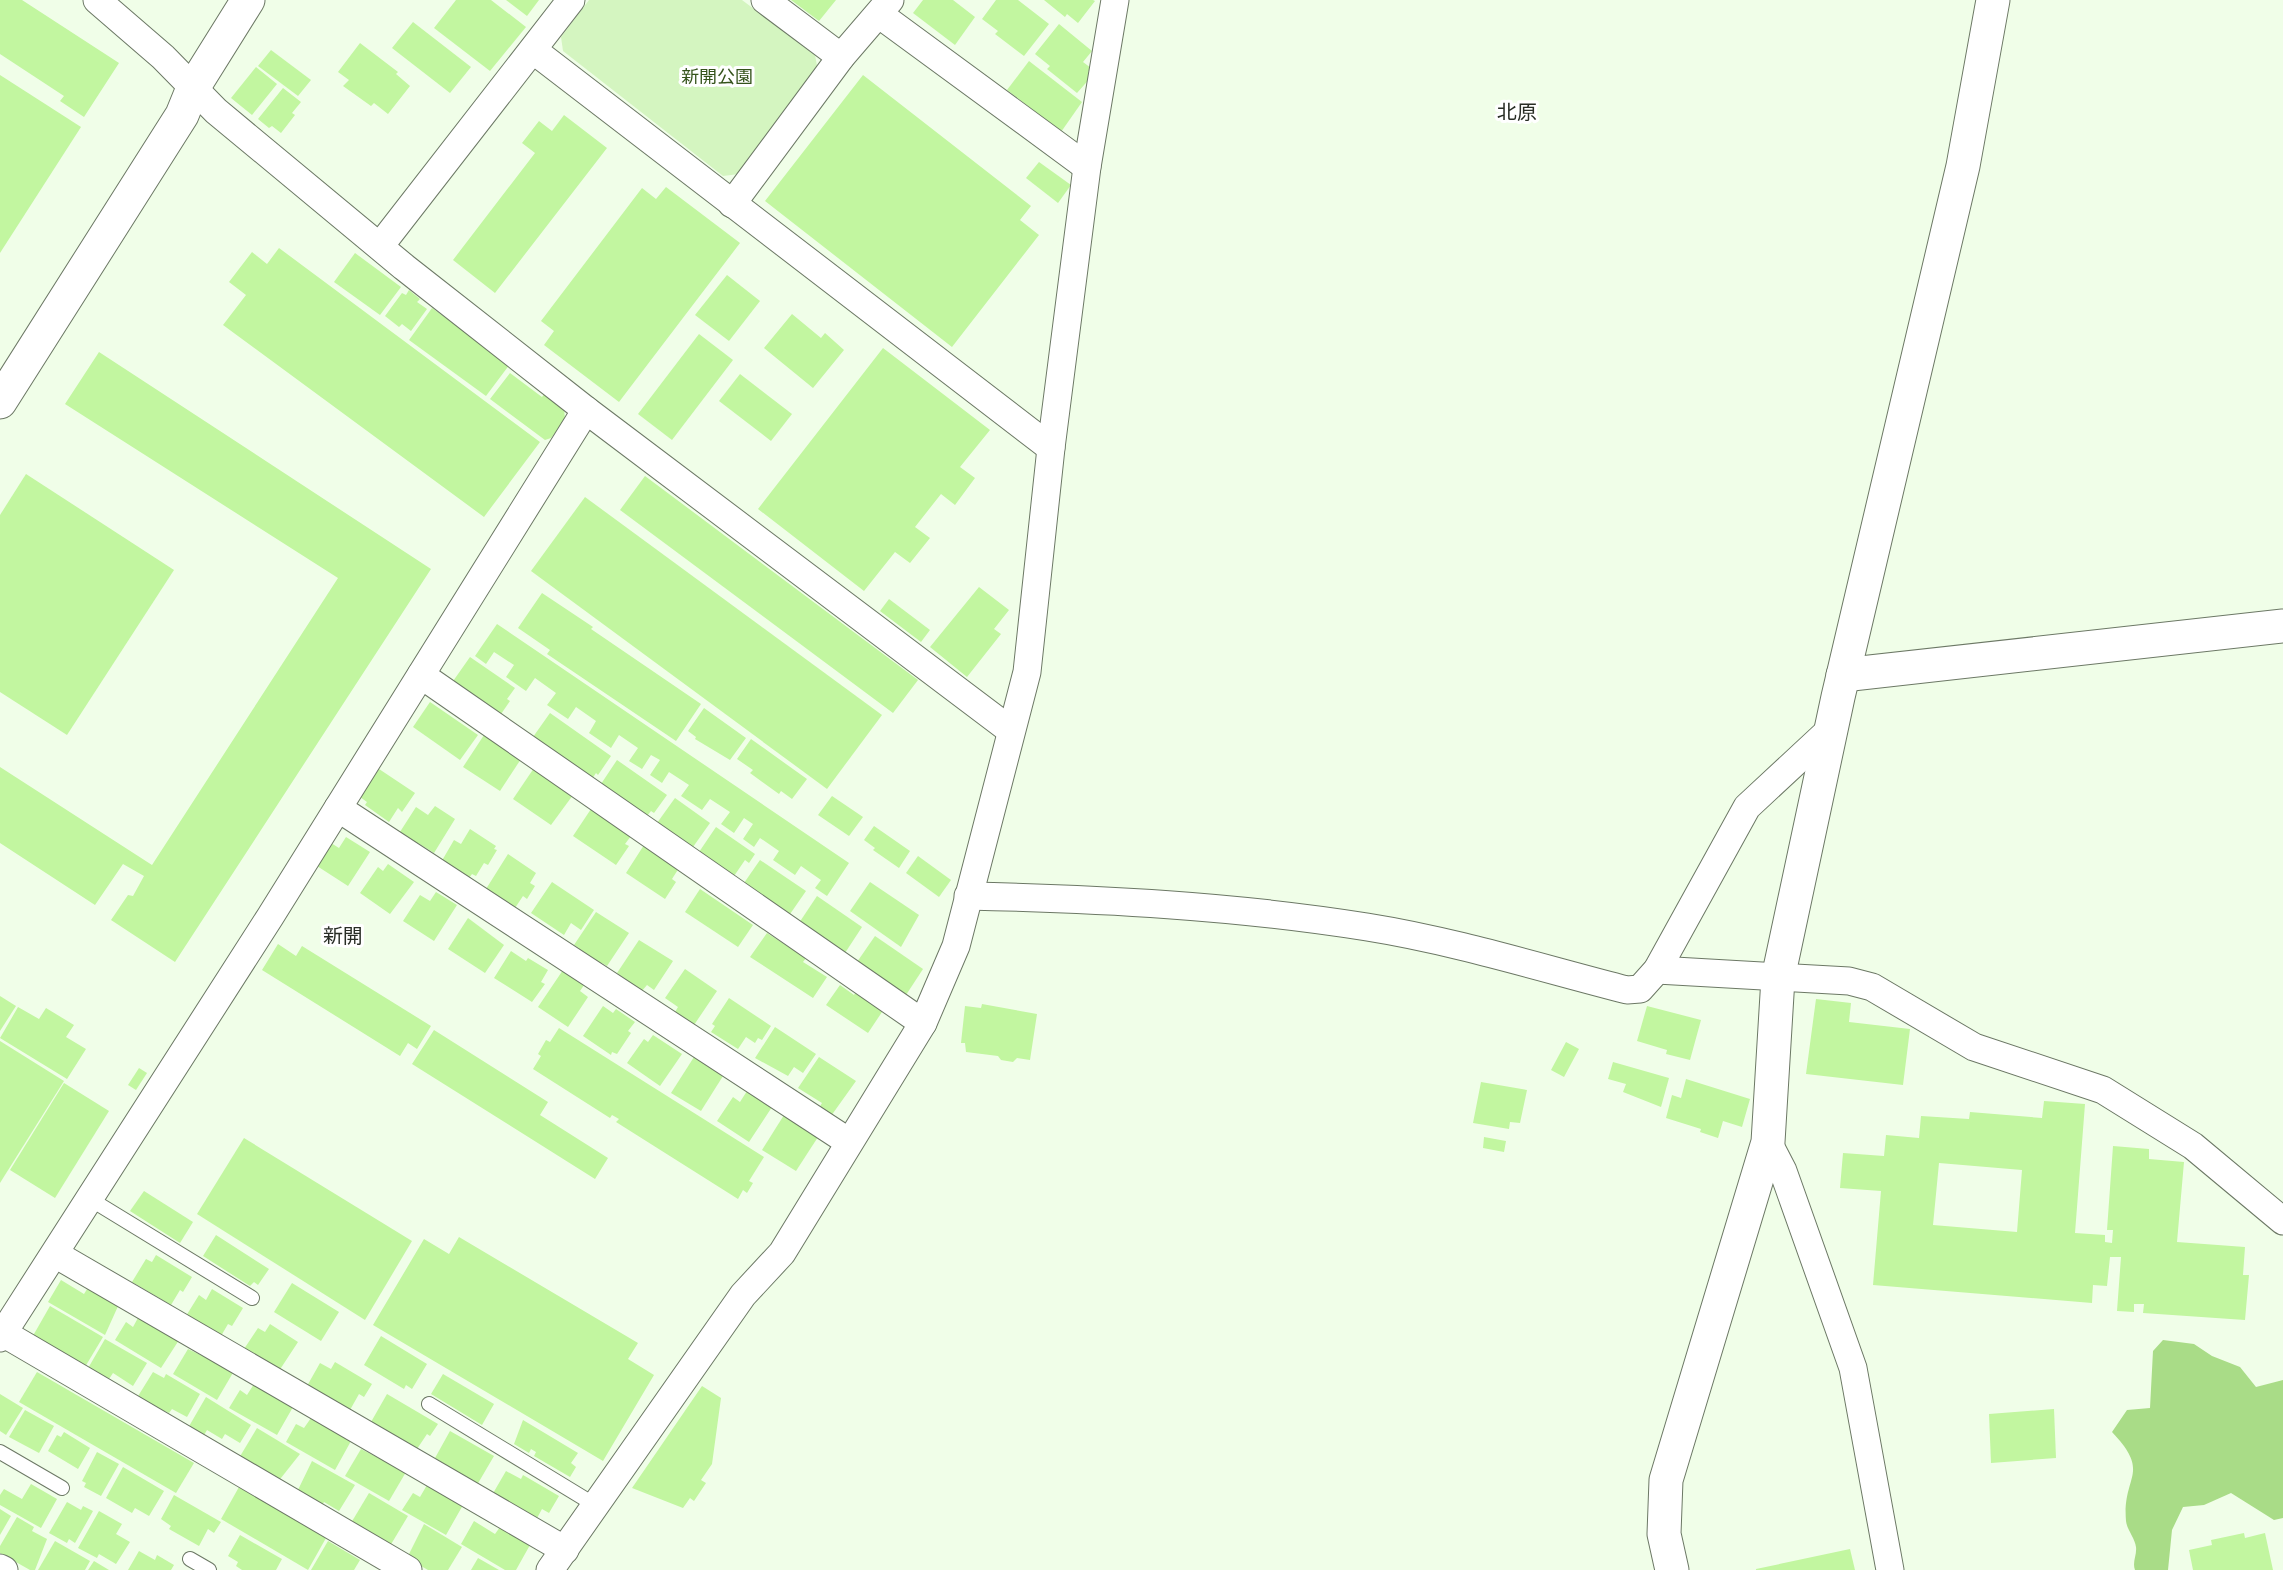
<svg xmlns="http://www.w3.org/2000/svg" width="2283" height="1570" viewBox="0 0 2283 1570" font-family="Barlow,'Noto Sans JP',sans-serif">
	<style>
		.green { fill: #d4f5c0 }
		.forest { fill: #a9dc87 }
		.building { fill: #c2f6a0; fill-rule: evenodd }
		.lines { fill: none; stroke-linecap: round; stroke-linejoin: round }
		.lane-casing { stroke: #6c7865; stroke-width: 16 }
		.street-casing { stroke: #6c7865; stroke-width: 29 }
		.secondary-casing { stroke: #6c7865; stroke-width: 35 }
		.lane { stroke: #fff; stroke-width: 14 }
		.street { stroke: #fff; stroke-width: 27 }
		.secondary { stroke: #fff; stroke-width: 33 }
		.labels { text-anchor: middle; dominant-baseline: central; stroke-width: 6; stroke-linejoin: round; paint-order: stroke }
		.park-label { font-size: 18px; fill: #34531a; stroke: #fff }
		.neighbourhood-label { font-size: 20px; fill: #282d25; stroke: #fff }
	</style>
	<rect width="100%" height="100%" fill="#f0fee8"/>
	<path class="green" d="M589,0H742L815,55L818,71L739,174L723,176L563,51L561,37Z"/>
	<path class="forest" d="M2163,1340L2194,1344L2212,1356L2240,1367L2256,1387L2283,1380V1518L2274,1520L2231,1493L2204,1505L2183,1507L2172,1530L2168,1570H2135C2132,1562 2137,1555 2136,1547C2135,1538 2127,1530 2126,1521C2122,1475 2152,1474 2112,1432L2127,1410L2150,1408L2153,1351Z"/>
	<g class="building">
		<path d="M0,0H22L119,63L84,117L60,101L64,96L0,54Z"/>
		<path d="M456,0H491L526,27L490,71L434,28Z"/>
		<path d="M506,0H539L527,16Z"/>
		<path d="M791,0H836L819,21Z"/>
		<path d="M923,0H953L975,17L955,45L913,13Z"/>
		<path d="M996,0H1018L1049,24L1024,56L995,34L998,31L982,19Z"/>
		<path d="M1044,0H1093L1095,1L1078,23L1067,14L1065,17Z"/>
		<path d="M413,22L471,67L450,93L392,48Z"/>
		<path d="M1059,24L1092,51L1083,62L1091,68L1088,72L1092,76L1077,93L1047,69L1050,66L1035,54Z"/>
		<path d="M360,43L398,72L396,74L410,86L388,114L374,103L371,106L343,86L349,80L338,72Z"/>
		<path d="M271,50L311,80L298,96L258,66Z"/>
		<path d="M1029,61L1082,102L1061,132L1007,90Z"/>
		<path d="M256,67L277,84L252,115L231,98Z"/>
		<path d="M0,75L81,127L0,253Z"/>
		<path d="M863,75L1031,206L1020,220L1039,235L952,347L765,201Z"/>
		<path d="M283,88L301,102L292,113L295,115L281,133L272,126L269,128L258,119Z"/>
		<path d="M564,115L607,148L495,293L453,260L535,153L522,143L539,121L552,131Z"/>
		<path d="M1039,162L1071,185L1058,203L1026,178Z"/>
		<path d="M666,187L740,243L619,402L544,345L554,331L541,321L642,188L656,199Z"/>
		<path d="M279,248L540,442L484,517L223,325L246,295L229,282L252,252L267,264Z"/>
		<path d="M355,253L401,287L380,315L334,282Z"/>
		<path d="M727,275L760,301L729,341L695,315Z"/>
		<path d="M409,290L420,299L417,302L427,309L411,331L402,324L399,327L385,316L402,293L406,295Z"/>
		<path d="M432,308L510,364L486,396L409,340Z"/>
		<path d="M792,314L821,338L825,333L844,350L813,388L764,348Z"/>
		<path d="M699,334L733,360L672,440L638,414Z"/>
		<path d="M883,348L990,430L960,467L975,478L955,505L941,494L915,527L930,538L910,563L895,552L864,591L758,509Z"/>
		<path d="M99,352L431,569L175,962L111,920L128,895L133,896L144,876L123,864L95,905L0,843V767L152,865L338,578L65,404Z"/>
		<path d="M510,373L542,397L545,393L564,407L565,420L551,438L545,440L490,399Z"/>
		<path d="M740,374L792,414L771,441L719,401Z"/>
		<path d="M26,474L174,570L67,735L0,692V515Z"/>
		<path d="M645,476L918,680L893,713L620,510Z"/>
		<path d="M585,497L882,715L827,789L531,571Z"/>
		<path d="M979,587L1009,610L994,629L1001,634L967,677L930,647Z"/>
		<path d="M542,593L593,627L591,629L701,704L676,741L547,654L550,650L518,628Z"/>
		<path d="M889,599L930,630L921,642L880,611Z"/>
		<path d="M497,624L849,863L827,896L815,888L821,880L801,866L795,875L773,860L779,851L760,838L754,847L743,839L753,824L744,818L734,833L721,824L730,812L710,799L702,810L681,796L689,785L669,772L662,783L650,775L660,760L651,755L642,769L629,761L638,748L619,735L611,748L589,733L596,721L576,707L568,719L547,705L556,693L535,678L526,691L506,677L514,665L494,652L486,664L475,656Z"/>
		<path d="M470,657L515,688L507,699L510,701L499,717L451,684Z"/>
		<path d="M430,702L478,735L460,760L413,727Z"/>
		<path d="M704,708L746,738L730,760L695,739L696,737L688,731Z"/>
		<path d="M550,713L611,756L598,775L596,773L592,779L533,737Z"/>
		<path d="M484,735L521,759L500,791L463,767Z"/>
		<path d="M751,739L807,779L792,799L781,791L779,794L750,773L753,770L737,759Z"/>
		<path d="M617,760L667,795L654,813L651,811L647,816L601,784Z"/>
		<path d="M534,768L573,795L551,825L513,799Z"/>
		<path d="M379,769L415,793L402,812L398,808L389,822L365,805L367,802L360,797Z"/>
		<path d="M832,796L863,817L849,836L818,815Z"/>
		<path d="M675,798L710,823L693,847L657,823Z"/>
		<path d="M435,806L455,819L434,853L418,843L415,846L398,835L416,807L428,815Z"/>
		<path d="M591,809L631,836L625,844L629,846L616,865L573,836Z"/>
		<path d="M874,826L910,851L899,868L873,850L875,848L864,840Z"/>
		<path d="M716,827L755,854L749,863L745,860L732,879L697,855Z"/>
		<path d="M470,829L496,846L494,849L497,850L488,865L484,863L476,876L472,874L467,881L440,864L454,840L461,844Z"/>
		<path d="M346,837L370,852L348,886L317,866L331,843L339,848Z"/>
		<path d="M644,845L679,868L672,879L676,882L665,899L626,873Z"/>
		<path d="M508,854L536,873L530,883L535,886L527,899L523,896L515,908L486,889Z"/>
		<path d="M918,856L951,880L939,897L906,873Z"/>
		<path d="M760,860L806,891L788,917L744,883Z"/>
		<path d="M388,864L414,882L390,914L360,893L378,867L383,871Z"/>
		<path d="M552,882L594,910L581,930L571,923L564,935L531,913Z"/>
		<path d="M870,882L919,915L901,947L850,911Z"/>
		<path d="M700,889L753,925L738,947L685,912Z"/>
		<path d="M436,892L457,905L434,941L403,921L420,895L430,901Z"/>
		<path d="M817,896L862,927L845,953L799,923Z"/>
		<path d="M596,912L629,933L607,966L602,963L600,966L577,951L579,948L574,945Z"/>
		<path d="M468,918L504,945L485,973L448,949Z"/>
		<path d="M767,933L806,958L803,962L827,977L813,998L750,957Z"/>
		<path d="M875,936L923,969L906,995L857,962Z"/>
		<path d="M639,940L673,961L654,990L647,985L641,992L617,973Z"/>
		<path d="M278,944L296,956L302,946L431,1026L417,1049L408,1043L400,1056L262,970Z"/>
		<path d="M511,951L526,961L528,958L548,970L541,982L545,984L532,1002L494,978Z"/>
		<path d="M685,969L717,991L694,1025L675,1012L678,1007L665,998Z"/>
		<path d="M563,970L584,985L580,991L588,997L568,1027L538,1007Z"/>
		<path d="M840,985L854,995L857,990L884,1009L868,1033L826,1005Z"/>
		<path d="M0,996L16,1006L0,1031Z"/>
		<path d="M729,998L771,1026L762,1040L758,1038L755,1043L746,1037L738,1049L711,1032L715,1026L712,1024Z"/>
		<path d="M1816,999L1851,1003L1849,1022L1910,1029L1903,1085L1806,1074Z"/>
		<path d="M982,1004L1037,1014L1030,1060L1017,1058L1013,1062L1001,1060L998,1056L966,1052L965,1043H961L965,1006L981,1008Z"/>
		<path d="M603,1006L613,1013L616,1009L635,1022L628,1031L631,1033L617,1054L612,1052L611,1055L583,1036Z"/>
		<path d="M1647,1006L1701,1020L1690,1060L1666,1054L1667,1050L1637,1041Z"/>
		<path d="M18,1007L39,1019L46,1008L74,1025L66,1037L86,1049L67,1079L0,1038Z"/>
		<path d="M775,1027L816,1054L803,1073L794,1067L788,1076L755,1058Z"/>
		<path d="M559,1028L764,1157L749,1181L753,1183L747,1193L743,1190L738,1199L616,1122L619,1119L612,1115L610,1118L533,1069L541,1056L538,1054L546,1040L550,1042Z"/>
		<path d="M434,1030L548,1102L540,1115L608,1158L595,1179L412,1064Z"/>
		<path d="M653,1035L682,1054L660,1086L627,1063L644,1039L648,1042Z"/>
		<path d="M0,1041L64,1081L0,1183Z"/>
		<path d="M1566,1042L1579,1049L1564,1077L1551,1070Z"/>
		<path d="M694,1057L723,1076L701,1111L671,1093Z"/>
		<path d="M819,1057L856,1081L831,1116L819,1108L822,1103L798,1088Z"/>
		<path d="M1613,1062L1669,1078L1661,1107L1623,1092L1626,1084L1608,1079Z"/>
		<path d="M139,1068L147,1073L136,1090L128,1085Z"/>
		<path d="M1686,1079L1750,1099L1742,1127L1723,1121L1718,1138L1700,1132L1701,1129L1666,1118L1672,1095L1681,1098Z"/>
		<path d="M1481,1082L1527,1090L1520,1123L1510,1122L1509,1129L1473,1123Z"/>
		<path d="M64,1083L109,1111L55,1198L10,1170Z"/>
		<path d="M747,1091L772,1107L749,1142L717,1121L733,1097L740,1102Z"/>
		<path d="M2044,1101L2085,1104L2075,1233L2105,1235V1242L2112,1243L2113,1230H2107L2113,1146L2149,1149V1159L2184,1162L2177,1242L2245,1247L2243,1275H2249L2245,1320L2143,1313L2144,1304H2134V1312L2117,1311L2121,1257H2110L2107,1286L2093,1285L2092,1303L1873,1285L1881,1191L1840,1188L1843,1153L1884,1156L1886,1135L1919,1138L1921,1116L1969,1119L1970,1112L2042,1118ZM1939,1163L2022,1170L2017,1232L1933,1225Z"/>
		<path d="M784,1115L818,1137L796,1171L762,1150Z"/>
		<path d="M1484,1137L1506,1141L1504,1152L1483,1148Z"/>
		<path d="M244,1138L412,1241L365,1320L197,1214Z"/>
		<path d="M144,1191L193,1222L180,1243L130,1211Z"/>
		<path d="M216,1235L269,1269L258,1285L254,1282L250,1286L203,1256Z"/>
		<path d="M459,1237L638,1343L628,1359L654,1375L603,1461L373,1325L424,1239L449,1254Z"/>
		<path d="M156,1255L192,1277L183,1292L180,1290L171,1305L132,1282L146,1259L152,1262Z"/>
		<path d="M61,1280L84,1294L89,1286L119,1304L105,1335L48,1302Z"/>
		<path d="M292,1283L339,1312L321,1341L274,1312Z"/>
		<path d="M212,1289L243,1308L232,1326L228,1324L221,1336L186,1316L199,1295L206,1300Z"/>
		<path d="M50,1306L103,1337L82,1372L30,1341Z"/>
		<path d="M139,1316L179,1340L161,1368L115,1340L126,1322L133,1327Z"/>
		<path d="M270,1324L298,1342L279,1371L244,1349L258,1328L265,1332Z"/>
		<path d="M381,1336L427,1364L412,1389L406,1385L404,1389L364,1365Z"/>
		<path d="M105,1339L147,1363L133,1386L113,1373L107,1382L87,1370Z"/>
		<path d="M188,1349L234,1371L217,1400L173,1374Z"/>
		<path d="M335,1362L372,1384L364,1397L359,1394L350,1410L307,1386L320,1363L331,1369Z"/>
		<path d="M37,1372L194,1463L176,1493L19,1402Z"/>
		<path d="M153,1372L164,1378L166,1374L200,1394L187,1417L172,1409L169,1413L165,1411L164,1413L135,1401Z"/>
		<path d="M443,1374L494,1404L482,1425L431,1394Z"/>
		<path d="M254,1384L293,1407L277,1435L229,1408L240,1390L247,1395Z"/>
		<path d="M702,1386L721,1398L712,1464L701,1480L706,1483L694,1501L690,1498L683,1508L632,1488Z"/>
		<path d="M0,1394L23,1408L6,1435L0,1431Z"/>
		<path d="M387,1394L438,1424L430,1436L427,1434L417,1449L371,1422Z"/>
		<path d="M206,1397L251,1425L240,1443L225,1434L222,1439L207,1430L203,1437L188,1428Z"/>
		<path d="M2054,1409L2056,1458L1991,1463L1989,1414Z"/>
		<path d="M25,1410L54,1426L39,1453L9,1437Z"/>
		<path d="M311,1418L351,1441L335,1470L286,1442L296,1424L304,1428Z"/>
		<path d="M523,1420L578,1453L571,1463L576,1467L570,1477L534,1456L536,1452L531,1449L529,1453L514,1444Z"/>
		<path d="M257,1428L300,1454L277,1483L239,1458Z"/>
		<path d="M450,1431L494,1456L477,1485L442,1466L443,1463L435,1458Z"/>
		<path d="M64,1432L90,1448L78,1469L48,1451L57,1435L61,1437Z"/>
		<path d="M361,1449L406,1472L389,1501L345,1476Z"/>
		<path d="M97,1452L119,1464L101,1496L84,1487L86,1483L82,1481Z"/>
		<path d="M312,1461L355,1485L339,1511L324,1502L321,1507L296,1494Z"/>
		<path d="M123,1467L164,1491L149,1516L135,1508L132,1513L106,1498Z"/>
		<path d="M506,1471L521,1479L523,1475L559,1496L549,1513L542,1509L536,1520L492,1495Z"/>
		<path d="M31,1484L57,1499L41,1528L0,1505V1495L4,1489L22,1499Z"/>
		<path d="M427,1485L463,1505L446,1535L402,1510L413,1493L420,1497Z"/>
		<path d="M239,1487L326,1538L308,1570L221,1519Z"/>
		<path d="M369,1493L408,1516L390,1546L351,1523Z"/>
		<path d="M174,1495L221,1522L214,1533L208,1529L199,1546L169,1529L171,1526L161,1519Z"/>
		<path d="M67,1502L81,1510L83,1506L93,1511L75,1543L69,1539L67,1543L49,1533Z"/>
		<path d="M0,1509L11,1516L0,1535Z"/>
		<path d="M99,1511L122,1524L116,1534L130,1542L116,1564L99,1554L97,1558L78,1548Z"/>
		<path d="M17,1517L34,1527L32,1531L47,1539L35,1570H30L0,1553V1546Z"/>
		<path d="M474,1521L495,1534L500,1527L530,1545L516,1570H505L461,1544Z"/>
		<path d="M424,1524L462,1547L448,1570H428L407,1558Z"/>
		<path d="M2244,1533L2245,1538L2265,1533L2273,1570H2193L2189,1550L2212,1545L2211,1540Z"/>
		<path d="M240,1535L282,1559L276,1570H242L236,1566L238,1562L228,1556Z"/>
		<path d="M55,1541L90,1561L85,1570H38Z"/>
		<path d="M328,1541L360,1560L354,1570H311Z"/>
		<path d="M1850,1549L1855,1570H1756V1569Z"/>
		<path d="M139,1551L155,1560L157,1555L174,1565L171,1570H128Z"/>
		<path d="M478,1558L499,1570H471Z"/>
		<path d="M94,1561L109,1570H88Z"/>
	</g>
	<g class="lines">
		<defs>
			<g id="lane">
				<path d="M90,1199L252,1298"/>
				<path d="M429,1404L595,1505"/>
				<path d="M0,1452L62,1488"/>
				<path d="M190,1559L209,1570"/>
			</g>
			<g id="street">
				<path d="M97,0L163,57L216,111L404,267L586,410L1010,730"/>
				<path d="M765,0L841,57"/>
				<path d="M880,15L1087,167"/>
				<path d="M533,50L1051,448"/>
				<path d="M732,204L841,57L890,0"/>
				<path d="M380,246L571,0"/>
				<path d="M421,675L923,1023"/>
				<path d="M338,808L849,1142"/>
				<path d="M968,896C1102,899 1235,906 1367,927C1455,941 1541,968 1627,990L1640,989L1657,970L1747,807L1832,728"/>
				<path d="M1657,970L1849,981L1872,987L1974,1047L2103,1090L2193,1146L2283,1221"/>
				<path d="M1768,1142L1783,1171L1853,1368L1890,1570"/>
				<path d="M55,1254L565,1550"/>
				<path d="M3,1333L408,1570"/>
				<path d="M0,1338L270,917L586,410"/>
				<path d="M0,1568L4,1570"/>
				<path d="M550,1570L743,1295L782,1253L923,1023L956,946L1027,672L1051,448L1087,167L1115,0"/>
			</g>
			<g id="secondary">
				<path d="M0,402L182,115L193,88L248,0"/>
				<path d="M1843,675L2283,626"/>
				<path d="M1672,1570L1664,1534L1666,1480L1768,1142L1778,978L1838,697L1963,166L1993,0"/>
			</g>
		</defs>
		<use href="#lane" class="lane-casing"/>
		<use href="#street" class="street-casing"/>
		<use href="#secondary" class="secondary-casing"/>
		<use href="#lane" class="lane"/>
		<use href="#street" class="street"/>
		<use href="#secondary" class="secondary"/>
	</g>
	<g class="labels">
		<g class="park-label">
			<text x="717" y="76">新開公園</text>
		</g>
		<g class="neighbourhood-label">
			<text x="1517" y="111">北原</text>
			<text x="343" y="935">新開</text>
		</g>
	</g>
</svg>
